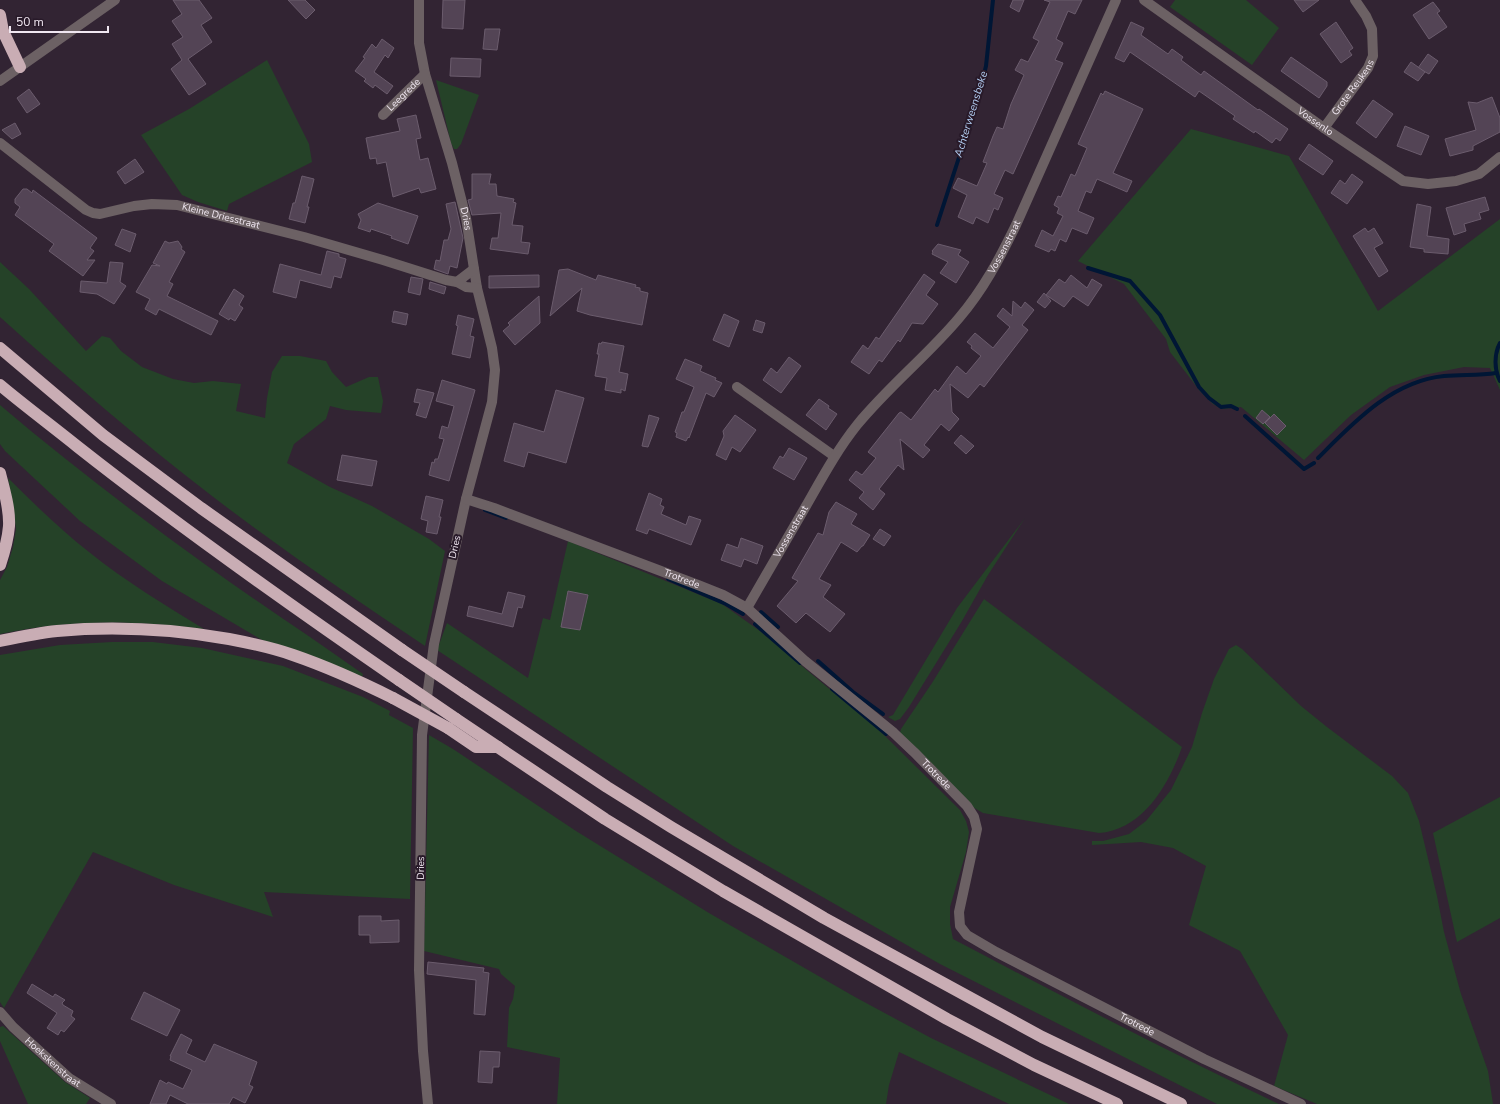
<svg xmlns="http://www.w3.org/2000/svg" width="1500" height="1104" viewBox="0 0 1500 1104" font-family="'Nunito Sans',sans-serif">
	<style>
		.green { fill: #254228 }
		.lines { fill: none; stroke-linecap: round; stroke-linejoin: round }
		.stream { stroke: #001635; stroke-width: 4 }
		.building { fill: #534455; stroke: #6b5c6d }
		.minor { stroke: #6c6164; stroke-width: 10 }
		.tertiary { stroke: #6c6164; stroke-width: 10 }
		.motorway { stroke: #c9adb4; stroke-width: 12 }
		.motorway-bridge { stroke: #c9adb4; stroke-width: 12 }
		.labels { text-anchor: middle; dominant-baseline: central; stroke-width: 4; stroke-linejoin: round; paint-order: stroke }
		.street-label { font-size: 10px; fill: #f0e7f1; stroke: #281a29 }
		.water-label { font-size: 11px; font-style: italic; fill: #b5d0f5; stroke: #281a29 }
	</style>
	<rect width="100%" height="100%" fill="#322433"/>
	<g class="green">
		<path d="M1175,0H1246L1279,28L1252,65L1170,7Z"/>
		<path d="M267,60L309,144L312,162L229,204L227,211L198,202L182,195L141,135L189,109Z"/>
		<path d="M436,80L479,95L461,144L457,149H454L451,143Z"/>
		<path d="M1191,129L1289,156L1378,311L1500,219V390L1490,368L1464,367L1424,375L1390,387L1351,415L1304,460L1241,407L1222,409L1213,404L1200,391L1170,352L1166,339L1124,284L1078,261Z"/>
		<path d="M0,262L29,289L86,351L102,336L110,338L121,351L142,367L173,379L194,383L213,381L241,384L236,411L265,418L267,398L272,372L282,356H300L326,361L332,372L346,387L369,377H378L383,401L381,413L346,410L330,406L326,419L294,444L287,463L330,487L372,506L429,539L445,551L425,646C353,598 281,549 212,496C139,440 69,379 0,317Z"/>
		<path d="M0,405C66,461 135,514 206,565C257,602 311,637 363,674L362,677L306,654L262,640L162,581L80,521L5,451L0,444Z"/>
		<path d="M8,478C34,504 61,530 89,552C125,581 165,605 204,629C133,620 71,619 0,634V580L7,567L13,547L16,529L13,505Z"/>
		<path d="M1025,518L988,575L962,621L909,707L900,719L895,721L888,717L893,715L957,608Z"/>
		<path d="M568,541L722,604L760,631L881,732L960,810L966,821L969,832L966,852L950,907V924L953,939C1061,996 1169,1052 1279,1104H1217L940,964L733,846L437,650L447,623L528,678L543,618L550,620Z"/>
		<path d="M984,599L1182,747C1169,784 1143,830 1099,833L983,813L971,806L900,733L901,729L932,683Z"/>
		<path d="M112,642H153L202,648L283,666L363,697L390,711L389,715L413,728L410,899L264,892L273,917L174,885L93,852L4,1008L0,1002V655L60,645Z"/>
		<path d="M1236,645L1242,649L1301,706L1327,727L1392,776L1408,793L1419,821L1437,896L1444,932L1461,994L1488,1071L1493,1104H1317L1274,1086L1288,1035L1240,951L1189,925L1206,866L1173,848L1141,842L1092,845V841H1103L1129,834L1146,821L1171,790L1192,747L1202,713L1214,679L1229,649Z"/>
		<path d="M429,735L453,749L576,831L709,913L855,997L931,1038L1069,1104H1009L899,1052L889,1085L886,1104H557L560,1058L507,1047L509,1008L513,999L515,986L501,974L499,969L424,951Z"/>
		<path d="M1500,797V918L1457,942L1433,833Z"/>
		<path d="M3,1026L65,1082L90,1098L86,1104H28L0,1041V1027Z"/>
	</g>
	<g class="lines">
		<g class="stream">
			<path d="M937,225L978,99L986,66L993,0"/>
			<path d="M1088,268L1130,281L1160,315L1199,387L1209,398L1221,407L1231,406L1237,409"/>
			<path d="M1500,343C1494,354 1494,370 1500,381"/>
			<path d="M1245,416L1304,469L1314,463"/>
			<path d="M1318,458C1353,423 1392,381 1444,376C1461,374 1478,376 1496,373"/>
			<path d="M485,510L506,518"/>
			<path d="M668,579L726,604L743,614"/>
			<path d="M761,612L778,627"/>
			<path d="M755,624L800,663"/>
			<path d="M818,661L853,692L883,714"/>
			<path d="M832,689L886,734"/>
		</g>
	</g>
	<g class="building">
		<path d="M173,0H199L212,18L201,25L212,42L188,59L206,84L189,95L171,69L182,60L172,44L183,37L172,21L182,14Z"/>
		<path d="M288,0H305L315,10L306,19Z"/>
		<path d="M443,0H465L463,29L442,28Z"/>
		<path d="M1013,0H1024L1019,12L1010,7Z"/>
		<path d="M1044,0H1082L1075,14L1068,11L1056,39L1063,43L1055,60L1063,63L1013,174L1005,170L994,194L1003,198L998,210L994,208L988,223L976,217L973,224L958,217L967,195L953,188L958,178L977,186L987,163L983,162L993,136L997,127L1003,129L1011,104L1024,75L1015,70L1021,59L1028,62L1039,41L1033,38L1050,2Z"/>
		<path d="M1294,0H1319L1303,12Z"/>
		<path d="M1433,2L1440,11L1437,13L1447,27L1429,39L1413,15Z"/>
		<path d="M1131,22L1144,28L1141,35L1168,54L1172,49L1183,57L1181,60L1201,75L1204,71L1258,110L1259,109L1288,129L1280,141L1276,138L1272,143L1255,131L1254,133L1233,119L1235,116L1199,91L1195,97L1130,52L1124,62L1115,58Z"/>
		<path d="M1336,22L1353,48L1349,51L1352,55L1341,63L1320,34Z"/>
		<path d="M485,29H500L497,50L483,49Z"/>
		<path d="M382,39L394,48L388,58L385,55L374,72L393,86L387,94L375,85L373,88L364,81L366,79L355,71L365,58L363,57L372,44L376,48Z"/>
		<path d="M1428,54L1438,61L1429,74L1418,68Z"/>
		<path d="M1291,57L1327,82V86L1319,98L1281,71Z"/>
		<path d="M451,58L481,59L480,77L450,76Z"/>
		<path d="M1411,62L1425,72L1418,81L1404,72Z"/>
		<path d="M29,89L40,104L27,113L17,98Z"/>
		<path d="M1105,91L1143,109L1113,173L1132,181L1127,192L1097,179L1091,193L1086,191L1078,211L1094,218L1087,234L1072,228L1066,242L1060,239L1055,251L1051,249L1049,252L1035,246L1042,230L1053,236L1063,216L1057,213L1059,208L1054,205L1058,196L1061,197L1071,174L1075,176L1087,148L1078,144L1101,93L1103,95Z"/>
		<path d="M1492,97L1500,118V132L1473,146V150L1450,156L1445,139L1476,130L1468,102L1477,103Z"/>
		<path d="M1373,100L1393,114L1376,138L1356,123Z"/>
		<path d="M416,115L421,138L416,139L420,160L428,158L436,189L421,193L419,188L393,197L386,162L377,164L376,158L370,159L366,138L400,131L397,119Z"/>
		<path d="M15,123L21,134L12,139L2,130Z"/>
		<path d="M1405,126L1429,136L1421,155L1397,146Z"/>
		<path d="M1309,144L1333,161L1323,175L1299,159Z"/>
		<path d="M135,159L144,172L125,184L117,172Z"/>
		<path d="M472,174H491L489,184H496L497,196L514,199L513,202L516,203L512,225L523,226L521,242L530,243L528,254L490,249L492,238H498L501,213L472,215L468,200L472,199Z"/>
		<path d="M1352,174L1363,182L1347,204L1331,193L1340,180L1345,184Z"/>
		<path d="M302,176L314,179L307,207H309L305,223L289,219L293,203H295Z"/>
		<path d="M23,189H27L32,193L33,190L97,238L90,248L94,251L87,260H95L83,276L49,251L54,244L15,215L20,207L15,203V199Z"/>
		<path d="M1485,197L1489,210L1479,213L1481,219L1464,224L1466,231L1454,235L1446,208Z"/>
		<path d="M455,202L463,238L457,268L450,266L448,274L434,269L436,260L440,261L444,240H448L451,229L446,204Z"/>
		<path d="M378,203L418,216L408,244L391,238L392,236L371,229L370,232L358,228L361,220L358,214Z"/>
		<path d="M1417,204L1431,207L1427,236L1449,239L1448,254L1424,252V249L1410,247Z"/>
		<path d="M1365,228L1368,232L1374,228L1383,243L1374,248L1388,271L1379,277L1353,236Z"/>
		<path d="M122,229L136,234L130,252L115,245Z"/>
		<path d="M165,241L169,243L178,241L182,247L181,249L185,252L169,282L173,284L167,296L218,321L211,335L159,309L156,315L145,309L150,299L136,292L152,265L160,266L153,263Z"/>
		<path d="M938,244L961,250L958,255L969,262L956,283L940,273L948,262L932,254L933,252L932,251Z"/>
		<path d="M327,251L339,254V257L346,259L341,278L334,276L331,288L300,280L296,298L273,292L280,264L321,275Z"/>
		<path d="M110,262L123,263L120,282L126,286L114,304L97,294L80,292L81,281L107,283Z"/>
		<path d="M568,269L596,280L598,275L636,285L635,287L640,288V291L648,293L642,325L590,315L577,311L582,288L550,316L559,270Z"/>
		<path d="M924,274L935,282L926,295L938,304L923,324L912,323L900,342L898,340L882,362L879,360L869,374L851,362L863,345L868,349L876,337L879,339Z"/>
		<path d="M539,275V287L489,288V276Z"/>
		<path d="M1071,275L1087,288L1092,279L1102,285L1088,306L1073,296L1064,307L1046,295L1059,279L1065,283Z"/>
		<path d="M411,277L423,279L420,295L408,292Z"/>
		<path d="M430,282L446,287L444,294L429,289Z"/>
		<path d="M234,289L244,296L239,305L243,308L235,321L230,318L229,320L219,314Z"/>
		<path d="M1044,293L1051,301L1045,308L1037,302Z"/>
		<path d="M539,296L540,323L515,345L503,331L510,325L508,323Z"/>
		<path d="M1013,301L1021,308L1025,302L1034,310L1022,325L1028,330L984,387L980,384L968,398L950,384L952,412L959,419L949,431L941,424L924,445L930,450L923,458L900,439L904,470L898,465L879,489L885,494L873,510L859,498L864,492L849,480L856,471L862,475L876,458L868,452L899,413L901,412L911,420L935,389L938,392L957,366L966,374L981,356L971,348L972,346L967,342L975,333L993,348L1010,327L997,316L1003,308L1012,316Z"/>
		<path d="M394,311L408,314L406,325L392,322Z"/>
		<path d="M724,314L739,321L729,347L713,340Z"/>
		<path d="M458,315L474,319L470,336L474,337L470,358L452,354L458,326L456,325Z"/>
		<path d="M756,320L765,323L762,333L753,330Z"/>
		<path d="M602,342L624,346L619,372L628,374L625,391L621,389V393L605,390L607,378L595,376L599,354H597L599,343L601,344Z"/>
		<path d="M789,357L801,366L781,393L763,380L771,368L777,373Z"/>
		<path d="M685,359L702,366L700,371L716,378L715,380L722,383L714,397L706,393L689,438L688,437L686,441L676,437L677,433L675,432L682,412H684L694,387L676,379Z"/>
		<path d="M442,380L475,390L449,481L429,475L432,462L434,463L435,459H438L444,439L439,438L442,426L448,428L454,406L436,401Z"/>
		<path d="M417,389L434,393L426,418L416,415L420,403L414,402Z"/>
		<path d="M556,390L584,398L566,463L528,452L524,467L504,461L514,423L544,432Z"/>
		<path d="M819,399L829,406L828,408L837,414L826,430L806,415Z"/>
		<path d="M1262,410L1270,417L1263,424L1256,418Z"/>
		<path d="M1274,414L1286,426L1277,435L1265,423Z"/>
		<path d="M649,415L659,418L648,447L642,446Z"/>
		<path d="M735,415L756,430L740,452L732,447L726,460L716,455L724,436L723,431Z"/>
		<path d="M961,435L974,446L966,454L954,443Z"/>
		<path d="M789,448L807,458L794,480L773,468L780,456L783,458Z"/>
		<path d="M342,455L377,461L372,486L337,480Z"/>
		<path d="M649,493L662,499L660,505L664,507L661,514L686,525L689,516L701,520L691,545L649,529L647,534L636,530Z"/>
		<path d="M426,496L443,500L439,517H441L437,534L426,532L428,521L421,519Z"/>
		<path d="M836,502L857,514L851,524L870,535L863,546H862L857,552L841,542L819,579L831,585L823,597L845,614L830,632L806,613L796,623L777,606L798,581L792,578L818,533L823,535L829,512Z"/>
		<path d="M880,529L891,536L884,546L873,539Z"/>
		<path d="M741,538L763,546L757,564L744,559L741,567L721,560L727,544L738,548Z"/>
		<path d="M568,591L588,595L580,630L561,627Z"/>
		<path d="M508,592L525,596L522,608L518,607L513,627L467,616L469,606L502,614Z"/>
		<path d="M359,916H381V921L399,920V942L370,943V935H359Z"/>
		<path d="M428,962L484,968L483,972L489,973L485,1015L474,1014L476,980L427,974Z"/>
		<path d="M32,984L53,997L55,994L65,1000L62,1003L63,1005L73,1011L71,1016L75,1019L64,1032L61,1030L58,1035L47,1028L57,1013L27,993Z"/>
		<path d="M144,992L180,1010L167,1036L131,1019Z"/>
		<path d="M181,1034L192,1040L186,1053L205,1062L214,1044L257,1062L249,1085L253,1087L245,1103L233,1097L229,1104H188L170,1095L166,1104H150L160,1080L167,1084L168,1082L183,1089L192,1070L170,1060L171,1056H170Z"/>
		<path d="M480,1051L500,1052L499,1067H493L492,1083L478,1082Z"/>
	</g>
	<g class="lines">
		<g class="minor">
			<path id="s1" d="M419,0V43L425,74L452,163L466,218L477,288L492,348L495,370L492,402L466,499L434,644L422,735L419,970L423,1051L428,1104"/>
			<path id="s2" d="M1144,0L1324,128L1403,181L1428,184L1456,181L1479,174L1500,157"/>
			<path id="s3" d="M383,115L425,74"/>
			<path id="s4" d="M1324,128L1368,68L1373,56L1372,29L1366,16L1355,0"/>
			<path id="s5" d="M0,143L86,210L93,213L100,214L134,206L152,204L177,205L304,237L383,260L446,280L457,282L466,287L477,288"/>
			<path d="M457,282L474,269"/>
			<path d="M737,387L834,456"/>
			<path id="s6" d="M466,499L494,508L698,585L723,595L747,608L805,661L894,733L914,752L967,806L974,817L977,829L959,912L960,926L967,935L996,952L1204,1059L1301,1104"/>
			<path id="s7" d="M747,608C767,574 786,540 806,506C822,478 837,450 857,425C889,386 928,355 959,318C983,290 1000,258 1016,225L1116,0"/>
			<path id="s8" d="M0,1012L13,1027L69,1078L111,1104"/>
		</g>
		<path class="tertiary" d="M0,81L115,0"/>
		<g class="motorway">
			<path d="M0,15L3,31L20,67"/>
			<path d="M0,348L103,435L201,508L402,650"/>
			<path d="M0,385C25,406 52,426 78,447C182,529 290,605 399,680"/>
			<path d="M0,473C4,490 10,508 9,526C8,539 4,553 0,565"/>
			<path d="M0,641C19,637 38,633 57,631C114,626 172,629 229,639C250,643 273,648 293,655C328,667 361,682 393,698"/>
			<path d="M464,692L607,787L671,827L824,918L1042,1037L1181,1104"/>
			<path d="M456,719L605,819L723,891L947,1019L1034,1065L1117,1104"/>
			<path d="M448,728L476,747H498"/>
		</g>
		<g class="motorway-bridge">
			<path d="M402,650L464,692"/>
			<path d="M399,680L456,719"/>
			<path d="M393,698L448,728"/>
		</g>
	</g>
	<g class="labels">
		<g class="street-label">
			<text stroke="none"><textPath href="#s4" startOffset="50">Grote Reukens</textPath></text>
			<text stroke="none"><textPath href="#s3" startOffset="29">Leegrede</textPath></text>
			<text stroke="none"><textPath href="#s2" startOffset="210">Vossenlo</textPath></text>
			<text stroke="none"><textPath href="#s5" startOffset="247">Kleine Driesstraat</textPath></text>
			<text stroke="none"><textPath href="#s1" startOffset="225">Dries</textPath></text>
			<text stroke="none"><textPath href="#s7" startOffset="446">Vossenstraat</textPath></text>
			<text stroke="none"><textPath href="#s7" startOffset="88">Vossenstraat</textPath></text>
			<text transform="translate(455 547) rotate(-77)">Dries</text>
			<text stroke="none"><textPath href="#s6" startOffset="230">Trotrede</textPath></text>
			<text stroke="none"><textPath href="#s6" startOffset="554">Trotrede</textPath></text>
			<text transform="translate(421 868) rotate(-89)">Dries</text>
			<text stroke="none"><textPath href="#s6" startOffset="926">Trotrede</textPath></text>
			<text stroke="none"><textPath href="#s8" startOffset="73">Hoekskenstraat</textPath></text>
		</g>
		<g class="water-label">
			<text transform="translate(971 114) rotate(-73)">Achterweensbeke</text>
		</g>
	</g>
	<path d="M10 26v6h98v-6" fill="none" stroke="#f0e7f1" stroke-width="2"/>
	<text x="16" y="26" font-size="12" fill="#f0e7f1" stroke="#281a29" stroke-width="3" paint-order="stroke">50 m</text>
</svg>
